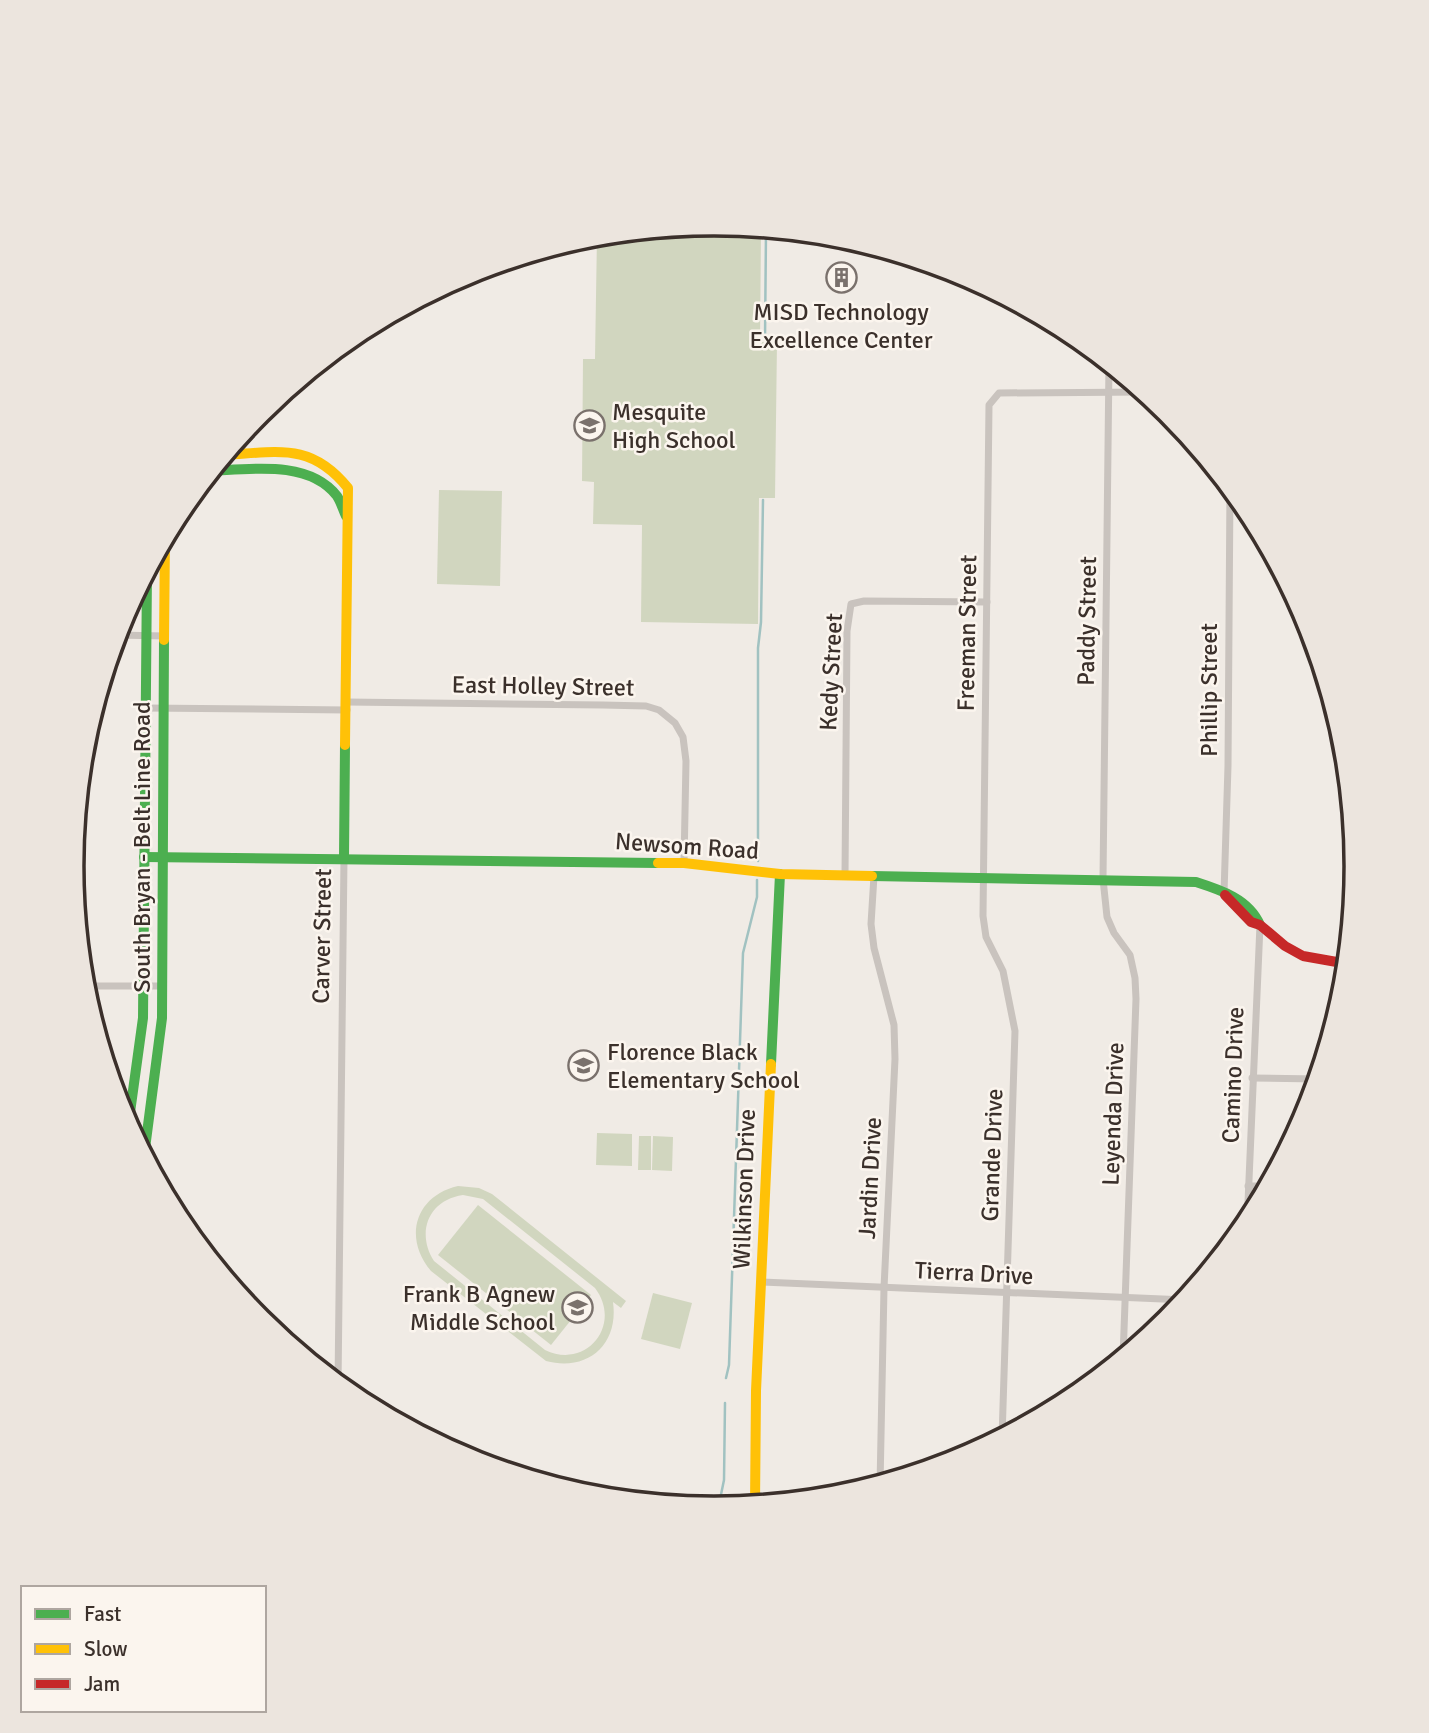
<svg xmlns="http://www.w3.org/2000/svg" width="1429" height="1733" viewBox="0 0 1429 1733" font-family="Signika,sans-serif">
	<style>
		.green { fill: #d1d6bf; fill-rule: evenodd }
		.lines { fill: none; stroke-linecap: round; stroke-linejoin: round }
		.stream { stroke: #a1c2c1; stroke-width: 2.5 }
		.street { stroke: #c9c3be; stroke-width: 7 }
		.fast { stroke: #4caf50; stroke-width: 10 }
		.slow { stroke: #ffc107; stroke-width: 10 }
		.jam { stroke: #c62828; stroke-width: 10 }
		.labels { text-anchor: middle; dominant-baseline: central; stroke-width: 5; stroke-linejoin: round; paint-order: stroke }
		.poi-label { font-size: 24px; fill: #3b302b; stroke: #fbf5ee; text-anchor: start }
		.street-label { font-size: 24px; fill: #3b302b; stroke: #fbf5ee }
		.rim { fill: none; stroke: #3b302b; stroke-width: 3.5 }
	</style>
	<rect width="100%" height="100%" fill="#f0ebe5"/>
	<g class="green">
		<path d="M641,231L761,232L760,342H777L775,498H759L758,624L641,622L642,525L593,524L594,482L582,481L583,359H595L597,235Z"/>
		<path d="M439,490L502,491L500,586L437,584Z"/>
		<path d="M597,1133L632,1134V1166L596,1165Z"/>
		<path d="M639,1136H651V1170H638Z"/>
		<path d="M653,1136L673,1137L672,1171L652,1170Z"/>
		<path d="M458,1186L479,1188L492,1194L626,1301L621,1308L613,1302C619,1345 587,1372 546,1361L431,1271C403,1238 415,1196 458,1186ZM463,1195L483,1199L595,1288C623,1325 586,1370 545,1350L434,1261C416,1233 428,1200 463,1195Z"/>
		<path d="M478,1205L591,1295L551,1345L438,1255Z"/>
		<path d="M653,1293L692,1303L680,1349L641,1339Z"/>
	</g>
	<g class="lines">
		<g class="stream">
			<path d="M765,340L766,231"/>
			<path d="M758,861V648L761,622L763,500"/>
			<path d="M726,1378L729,1365L743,953L757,897V880"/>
			<path d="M718,1509L724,1480L725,1403"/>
		</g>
		<g class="street">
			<path d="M1109,363L1103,879L1107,917L1114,933L1130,955L1135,978L1136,999L1123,1358"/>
			<path d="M116,635L165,636"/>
			<path d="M347,702L603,705L646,706L659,710L675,723L683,737L686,761L684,863"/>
			<path d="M145,708L347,710"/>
			<path d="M1354,840H1355"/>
			<path d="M845,876L847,631L851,604L864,601L987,602"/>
			<path d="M874,876L871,924L874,948L894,1025L895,1059L884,1288L880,1485"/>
			<path d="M1224,893L1228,766L1230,486"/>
			<path d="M83,986H163"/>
			<path d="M1252,1078L1318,1079"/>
			<path d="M1248,1186H1269"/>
			<path d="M1247,1226L1260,925"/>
			<path d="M761,1282L1186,1300"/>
			<path d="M338,1385L344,858"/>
			<path d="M1002,1438L1015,1031L1003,971L986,937L983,916L989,405L999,393L1145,392"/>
			<path d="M455,1453L469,1456L477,1463"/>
		</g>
		<g class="fast">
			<path d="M212,471C251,469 309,460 337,496C341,502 343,510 346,516"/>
			<path d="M144,857L658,863"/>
			<path d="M344,858L345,745"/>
			<path d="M872,876L1196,882C1221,890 1249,899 1260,925"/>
			<path d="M771,1064L780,874"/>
			<path d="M128,1127L143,1018L147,572"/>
			<path d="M144,1156L162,1018L164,640"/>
		</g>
		<g class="slow">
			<path d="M225,455C278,452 311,442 348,488L345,745"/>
			<path d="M164,640L165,537"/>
			<path d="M658,863H684L780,874L872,876"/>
			<path d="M755,1505L756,1391L771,1064"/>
		</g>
		<path class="jam" d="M1225,895L1251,922L1260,925L1285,946L1303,956L1348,964"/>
	</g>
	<defs>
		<symbol id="building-ring" viewBox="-11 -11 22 22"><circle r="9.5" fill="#fbf5ee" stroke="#7a716c" stroke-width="1.5"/><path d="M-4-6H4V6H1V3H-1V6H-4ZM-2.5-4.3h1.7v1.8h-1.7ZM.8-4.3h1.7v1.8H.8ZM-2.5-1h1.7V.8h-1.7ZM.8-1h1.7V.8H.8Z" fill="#7a716c"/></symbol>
		<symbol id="school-ring" viewBox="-11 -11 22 22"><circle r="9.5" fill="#fbf5ee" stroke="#7a716c" stroke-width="1.5"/><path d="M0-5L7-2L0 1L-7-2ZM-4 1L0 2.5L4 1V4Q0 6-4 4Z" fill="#7a716c"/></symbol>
	</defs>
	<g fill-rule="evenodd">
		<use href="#building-ring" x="824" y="260" width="35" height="35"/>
		<use href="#school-ring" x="572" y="408" width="35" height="35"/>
		<use href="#school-ring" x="566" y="1048" width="35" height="35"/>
		<use href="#school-ring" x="560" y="1290" width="35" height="35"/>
	</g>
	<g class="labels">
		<g class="poi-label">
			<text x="841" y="312" text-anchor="middle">MISD Technology<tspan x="841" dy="28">Excellence Center</tspan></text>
			<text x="612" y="412">Mesquite<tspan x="612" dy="28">High School</tspan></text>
			<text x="607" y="1052">Florence Black<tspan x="607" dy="28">Elementary School</tspan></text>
			<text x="555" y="1294" text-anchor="end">Frank B Agnew<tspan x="555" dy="28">Middle School</tspan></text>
		</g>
		<g class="street-label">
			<text transform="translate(1087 621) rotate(-89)">Paddy Street</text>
			<text transform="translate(967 633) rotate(-89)">Freeman Street</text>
			<text transform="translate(831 672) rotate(-87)">Kedy Street</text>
			<text transform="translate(543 686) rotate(1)">East Holley Street</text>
			<text transform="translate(1209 690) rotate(-90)">Phillip Street</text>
			<text transform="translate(687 846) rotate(4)">Newsom Road</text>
			<text transform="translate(142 847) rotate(-90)">South Bryan - Belt Line Road</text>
			<text transform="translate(322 936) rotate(-89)">Carver Street</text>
			<text transform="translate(1233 1075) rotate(-88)">Camino Drive</text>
			<text transform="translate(1113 1114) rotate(-88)">Leyenda Drive</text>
			<text transform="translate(992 1155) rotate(-88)">Grande Drive</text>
			<text transform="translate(870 1178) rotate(-87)">Jardin Drive</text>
			<text transform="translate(744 1189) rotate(-88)">Wilkinson Drive</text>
			<text transform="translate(974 1273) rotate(3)">Tierra Drive</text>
		</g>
	</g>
	<path d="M0 0H1429V1733H0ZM84 866a630 630 0 1 1 1260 0a630 630 0 1 1-1260 0Z" fill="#ece5de" fill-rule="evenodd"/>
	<path class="rim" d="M84 866a630 630 0 1 1 1260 0a630 630 0 1 1-1260 0Z"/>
	<rect x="21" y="1586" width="245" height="126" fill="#fbf5ee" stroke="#aea6a0" stroke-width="2"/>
	<rect x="35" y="1609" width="35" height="10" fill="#4caf50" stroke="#aea6a0" stroke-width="2"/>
	<text x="84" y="1621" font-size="21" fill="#3b302b">Fast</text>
	<rect x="35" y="1644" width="35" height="10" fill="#ffc107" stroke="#aea6a0" stroke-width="2"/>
	<text x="84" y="1656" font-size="21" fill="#3b302b">Slow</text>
	<rect x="35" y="1679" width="35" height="10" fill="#c62828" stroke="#aea6a0" stroke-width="2"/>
	<text x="84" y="1691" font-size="21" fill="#3b302b">Jam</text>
</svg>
